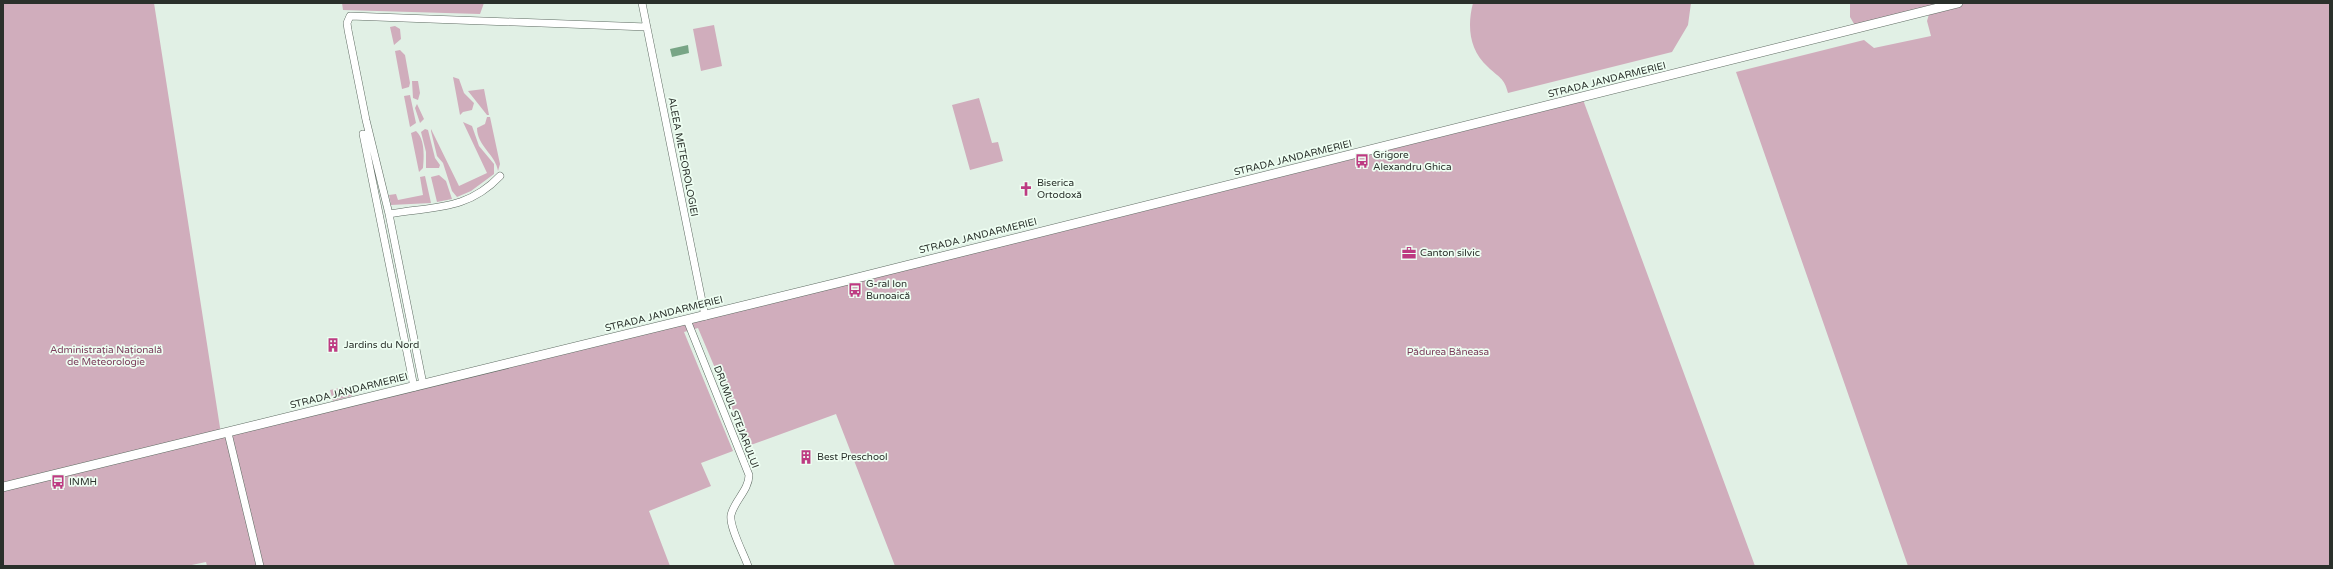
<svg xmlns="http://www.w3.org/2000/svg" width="2333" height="569" viewBox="0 0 2333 569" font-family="'Varela Round',sans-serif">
<rect width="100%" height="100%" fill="#e1f0e5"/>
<path fill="#d0adbc" d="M 3,3 L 154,3 L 221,434 L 1582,97 L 1755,566 L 895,566 L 836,414 L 748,446 L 698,328 L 684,332 L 733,451 L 701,463 L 711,486 L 649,511 L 670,566 L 207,566 L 206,562 L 187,566 L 3,566 Z
M 342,3 L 484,3 L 480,14 L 343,10 Z
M 1473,3 L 1691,3 L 1688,25 L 1672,52 L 1508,93 C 1504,77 1499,78 1488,67 C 1469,50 1467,26 1473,3 Z
M 1850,3 L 2330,3 L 2330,566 L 1908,566 L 1736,72 L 1864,40 L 1874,48 L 1931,36 L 1927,21 L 1930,11 L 1857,29 L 1850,17 Z
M 714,25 L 722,66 L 701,71 L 693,29 Z
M 395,26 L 400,29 L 401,39 L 394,45 L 390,27 Z
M 400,50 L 405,55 L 410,83 L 409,87 L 402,89 L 395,51 Z
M 453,77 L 459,79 L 464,93 L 474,103 L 472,110 L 463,112 L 460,115 Z
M 412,81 L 418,81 L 420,93 L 418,100 L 413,98 Z
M 484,89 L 489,115 L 487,115 L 468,91 Z
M 410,95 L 416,123 L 410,127 L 404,96 Z
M 979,98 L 992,143 L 998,142 L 1003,161 L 970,170 L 952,105 Z
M 417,104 L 424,119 L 420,123 L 415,108 Z
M 487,117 L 490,117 L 500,164 L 498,171 C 496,155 477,146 477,128 L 485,124 Z
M 463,122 L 472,126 L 479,146 L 494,164 L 494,174 L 471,191 L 457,197 L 452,191 L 443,163 L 437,156 L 431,131 L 431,129 L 459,186 L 487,173 Z
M 425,129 L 428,130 L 435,158 L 440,165 L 439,168 L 426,168 L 426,152 L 421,132 Z
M 416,131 C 425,139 424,156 423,168 L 419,172 L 411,133 Z
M 439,175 L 446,181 L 452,199 L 437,202 L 431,177 Z
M 425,176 L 431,203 L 391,205 L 389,195 L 396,194 L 398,200 L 423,195 L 420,177 Z
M 350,386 L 352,396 L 333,401 L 330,390 Z"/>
<path fill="#78a586" d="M 688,45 L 689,53 L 672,57 L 670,49 Z"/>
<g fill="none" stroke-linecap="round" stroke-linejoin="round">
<defs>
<path id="minor" d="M 642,3 L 705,316
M 363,134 L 414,387
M 389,214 C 433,206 467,211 500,176
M 687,320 L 749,475 C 749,490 734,501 731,515 C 729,527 744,554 748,566
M 423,384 L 389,214 L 366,120 L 348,30 L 347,23 L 350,16 L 647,27
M 228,433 L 260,566"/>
<path id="tertiary" d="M 3,487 L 837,283 L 1958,3"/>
</defs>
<use href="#minor" stroke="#5e6b62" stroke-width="8"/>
<use href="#tertiary" stroke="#5e6b62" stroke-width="10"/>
<use href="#minor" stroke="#fff" stroke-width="7"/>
<use href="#tertiary" stroke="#fff" stroke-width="9"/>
</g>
<defs>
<symbol id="bus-bare" viewBox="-9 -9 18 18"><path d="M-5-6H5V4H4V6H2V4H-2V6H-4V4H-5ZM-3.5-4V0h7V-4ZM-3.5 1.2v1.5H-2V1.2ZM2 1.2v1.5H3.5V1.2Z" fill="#bd3b82" stroke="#eefef2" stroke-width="2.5" paint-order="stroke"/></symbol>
<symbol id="church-bare" viewBox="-9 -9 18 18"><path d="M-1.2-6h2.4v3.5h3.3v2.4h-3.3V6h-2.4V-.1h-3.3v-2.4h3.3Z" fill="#bd3b82" stroke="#eefef2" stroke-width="2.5" paint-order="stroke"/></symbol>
<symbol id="office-bare" viewBox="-9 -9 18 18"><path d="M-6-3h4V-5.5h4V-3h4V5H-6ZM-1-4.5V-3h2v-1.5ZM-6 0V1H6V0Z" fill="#bd3b82" stroke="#eefef2" stroke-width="2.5" paint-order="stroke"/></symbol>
<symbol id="building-bare" viewBox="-9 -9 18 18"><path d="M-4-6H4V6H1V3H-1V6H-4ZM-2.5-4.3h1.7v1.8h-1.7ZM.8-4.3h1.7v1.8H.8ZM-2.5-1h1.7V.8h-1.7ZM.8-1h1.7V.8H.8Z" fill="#bd3b82" stroke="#eefef2" stroke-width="2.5" paint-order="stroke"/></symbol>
</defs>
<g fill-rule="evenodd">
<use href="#bus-bare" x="1352" y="151" width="20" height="20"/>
<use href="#church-bare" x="1016" y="179" width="20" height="20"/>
<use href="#office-bare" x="1399" y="243" width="20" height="20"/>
<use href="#bus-bare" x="845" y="280" width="20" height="20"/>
<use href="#building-bare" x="323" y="335" width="20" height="20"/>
<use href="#building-bare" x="796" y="447" width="20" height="20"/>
<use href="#bus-bare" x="48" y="472" width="20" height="20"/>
</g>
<g text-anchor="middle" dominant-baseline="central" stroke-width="3.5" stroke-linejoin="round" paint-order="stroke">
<g font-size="10" fill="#2a302b" stroke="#eefef2">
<text transform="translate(1607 80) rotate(-14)">STRADA JANDARMERIEI</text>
<text transform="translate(683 157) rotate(79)">ALEEA METEOROLOGIEI</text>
<text transform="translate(1293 158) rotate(-14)">STRADA JANDARMERIEI</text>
<text transform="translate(978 236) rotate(-14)">STRADA JANDARMERIEI</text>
<text transform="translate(664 314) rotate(-14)">STRADA JANDARMERIEI</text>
<text transform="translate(349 391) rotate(-14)">STRADA JANDARMERIEI</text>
<text transform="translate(736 417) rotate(69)">DRUMUL STEJARULUI</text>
</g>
<g font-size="10" fill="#2a302b" stroke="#eefef2" text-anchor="start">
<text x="1373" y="155">Grigore<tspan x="1373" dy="12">Alexandru Ghica</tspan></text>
<text x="1037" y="183">Biserica<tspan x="1037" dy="12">Ortodoxă</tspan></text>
<text x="1420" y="253">Canton silvic</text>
<text x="866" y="284">G-ral Ion<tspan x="866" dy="12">Bunoaică</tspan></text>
<text x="344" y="345">Jardins du Nord</text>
<text x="817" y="457">Best Preschool</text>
<text x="69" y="482">INMH</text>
</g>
<g font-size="10" fill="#7a3b5a" stroke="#eefef2">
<text x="106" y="350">Administrația Națională<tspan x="106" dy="12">de Meteorologie</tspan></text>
<text x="1448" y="352">Pădurea Băneasa</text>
</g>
</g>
<rect width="2333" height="569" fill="none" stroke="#2a302b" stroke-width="8"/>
</svg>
